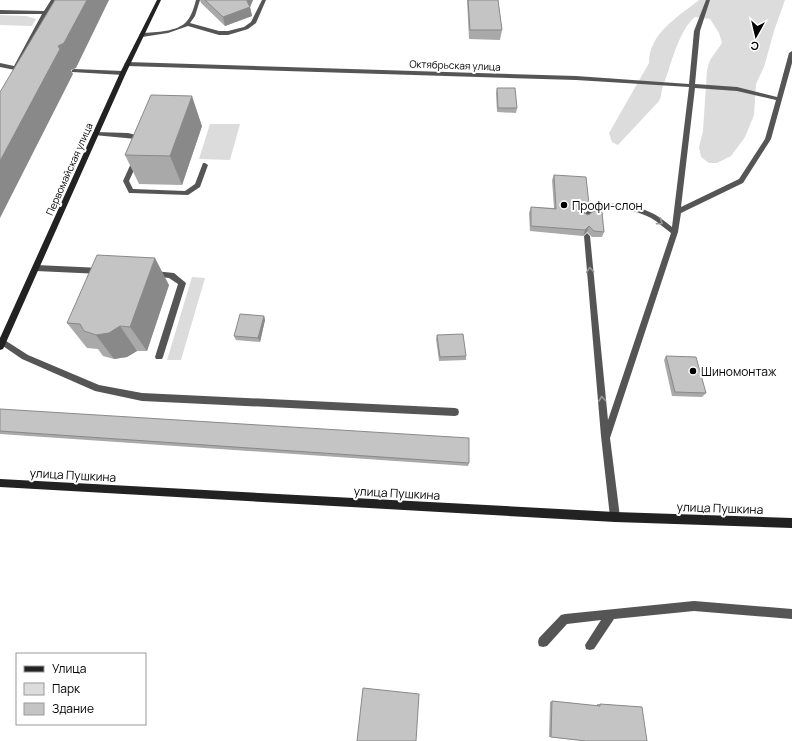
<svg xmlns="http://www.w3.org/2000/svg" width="792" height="741" viewBox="0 0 792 741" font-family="Manrope,sans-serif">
<rect width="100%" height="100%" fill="#fff"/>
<path fill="#dcdcdc" d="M 699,0 L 785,0 L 774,31 L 764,67 L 756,84 L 754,115 L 745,137 L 731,156 L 717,163 L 709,163 L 701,157 L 699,147 L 703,131 L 707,70 L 710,60 L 722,43 L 719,33 L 710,19 L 695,17 C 678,31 671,66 663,86 C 661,91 662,96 659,101 L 618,145 L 612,142 L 609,133 L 649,63 C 649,33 678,17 699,0 Z
M 0,15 L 26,16 L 36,19 L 32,26 L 0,25 Z
M 210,124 L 240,124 L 230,160 L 199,159 Z
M 192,277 L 205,278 L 181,360 L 167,360 Z"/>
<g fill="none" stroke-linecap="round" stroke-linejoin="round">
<path fill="#555" fill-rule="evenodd" d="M 51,0 L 55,0 L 19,66 L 27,68 L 27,70 L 15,70 L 0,67 L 0,63 L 14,66 L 42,14 L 0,14 L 0,10 L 44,11 Z
M 196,0 L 200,0 L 195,16 L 190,23 L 219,31 L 228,31 L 244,27 L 251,22 L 262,0 L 266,0 L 256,23 L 248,29 L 228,35 L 219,35 L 188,26 L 168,33 L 142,37 L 139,35 L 142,33 C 156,32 178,32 187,21 C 192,15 194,7 196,0 Z
M 706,0 L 710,0 L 700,31 L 695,84 L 737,87 L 777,97 L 789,53 L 792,51 L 792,63 L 771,139 L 743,183 L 681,213 L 678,232 L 610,438 L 620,517 L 618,520 L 615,522 L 612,520 L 610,517 L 601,436 L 584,236 L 587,233 L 590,236 L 608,420 L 671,233 C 664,228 658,222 651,218 C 637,211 617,206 601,210 C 595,212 591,217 585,219 L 582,217 C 597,196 634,204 654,214 C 661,218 666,222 672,227 L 689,87 L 576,80 L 127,66 L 124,64 L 127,62 L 576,76 L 689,84 L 694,31 ZM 695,88 L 737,91 L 776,100 L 765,139 L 739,179 L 681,207 Z
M 74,69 L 123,71 L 126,73 L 123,75 L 72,72 L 72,70 Z
M 96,132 L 128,133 L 140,136 L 143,141 L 140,143 L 138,142 L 136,139 L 94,135 L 93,134 Z
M 136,157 L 139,159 L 129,181 L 133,189 L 185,191 L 195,184 L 203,163 L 205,163 L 208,165 L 200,187 L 188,195 L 131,193 L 129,193 L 123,181 L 133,159 Z
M 36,265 L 101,268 L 105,271 L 101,274 L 36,271 L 32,268 Z
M 154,271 L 174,273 L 186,283 L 163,357 L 162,359 L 156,359 L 155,357 L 178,284 L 169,278 L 151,276 L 150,274 L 151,272 Z
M 3,339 L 28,355 L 99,385 L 142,393 L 455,408 L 458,409 L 459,412 L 458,415 L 455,416 L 142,401 L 95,391 L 22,359 L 0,344 L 0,340 Z
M 694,601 L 792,609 L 792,619 L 694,611 L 614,619 L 594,649 L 590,650 L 586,649 L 585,645 L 601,620 L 567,624 L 547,646 L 543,647 L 539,646 L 538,642 L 539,638 L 561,615 L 565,614 Z"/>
<path fill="#222" fill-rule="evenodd" d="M 157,0 L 161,0 L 126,73 L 4,347 L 3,349 L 0,350 L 0,338 L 120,73 Z
M 0,479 L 615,512 L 792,518 L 792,528 L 615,522 L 0,487 Z"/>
</g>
<path fill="#a9a9a9" d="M 200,0 L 253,0 L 250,7 L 252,16 L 225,26 L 201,3 Z
M 467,0 L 498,0 L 502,30 L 500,40 L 469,39 Z
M 497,88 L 517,108 L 516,113 L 497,112 L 496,93 Z
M 202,126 L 182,185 L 139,184 L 125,155 Z
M 554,175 L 587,210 L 584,213 L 604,232 L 602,237 L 592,237 L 587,232 L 583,236 L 530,231 L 529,213 L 531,207 L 554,208 L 552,180 Z
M 169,285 L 147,351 L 137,351 L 127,357 L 114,359 L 103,356 L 98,349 L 87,348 L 67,323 Z
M 264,316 L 265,320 L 260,342 L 236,340 L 234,336 Z
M 437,335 L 466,356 L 466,360 L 439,361 L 436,339 Z
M 666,356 L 706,393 L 702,397 L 672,396 L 664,360 Z
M 0,409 L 469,463 L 468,466 L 0,434 Z
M 552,701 L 597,706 L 597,704 L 600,704 L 642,707 L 585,741 L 549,737 L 550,702 Z"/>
<path fill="#898989" d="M 87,0 L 109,0 L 76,68 L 71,70 L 73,74 L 0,218 L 0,161 L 58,46 Z
M 247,0 L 253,0 L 250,7 L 252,16 L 225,26 L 223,17 Z
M 192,96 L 202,126 L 182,185 L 170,156 Z
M 589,204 L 587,210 L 581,217 L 583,212 Z
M 589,226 L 587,232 L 583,236 L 585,230 Z
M 155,258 L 169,285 L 147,351 L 130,327 Z
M 264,316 L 265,320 L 260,342 L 258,338 Z
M 120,326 L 137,351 L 127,357 L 114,359 L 96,335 Z"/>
<path fill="#c4c4c4" stroke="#898989" d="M 55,0 L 87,0 L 64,43 L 58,46 L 60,49 L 0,161 L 0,92 Z
M 205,0 L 247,0 L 247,1 L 250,7 L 223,17 Z
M 468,0 L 498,0 L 502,30 L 470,30 Z
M 497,88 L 515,88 L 517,108 L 498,108 Z
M 151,95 L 192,96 L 170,156 L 125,155 Z
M 554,175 L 586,177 L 589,204 L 583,212 L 588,215 L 594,211 L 602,212 L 604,232 L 594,231 L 589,226 L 585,230 L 531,226 L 531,207 L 556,209 Z
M 97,255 L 155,258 L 130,327 L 120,326 L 109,333 L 96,335 L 84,331 L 80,324 L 67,323 Z
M 240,314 L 264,316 L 258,338 L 234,336 Z
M 463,334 L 466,356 L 440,357 L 437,335 Z
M 666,356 L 696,357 L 706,393 L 675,392 Z
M 0,409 L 469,438 L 469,463 L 0,431 Z
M 363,688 L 419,694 L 416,741 L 357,741 Z
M 552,701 L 600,706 L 600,704 L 642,707 L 647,741 L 586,741 L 551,737 Z"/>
<defs><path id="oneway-chevron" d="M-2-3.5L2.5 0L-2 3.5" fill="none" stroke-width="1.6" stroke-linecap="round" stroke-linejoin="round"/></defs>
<g stroke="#999">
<use href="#oneway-chevron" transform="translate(660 222) rotate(35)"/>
<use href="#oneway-chevron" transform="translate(590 270) rotate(-95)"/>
<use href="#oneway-chevron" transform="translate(602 399) rotate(-95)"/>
</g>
<g fill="#000" stroke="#fff" stroke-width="1.5">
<circle cx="564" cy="205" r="4"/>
<circle cx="693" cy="371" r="4"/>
</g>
<g text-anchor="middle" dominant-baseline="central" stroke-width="4" stroke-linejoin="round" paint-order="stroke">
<g font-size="10" fill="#000" stroke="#fff">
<text transform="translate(455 65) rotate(2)">Октябрьская улица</text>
<text transform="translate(69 169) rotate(-66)">Первомайская улица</text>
</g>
<g font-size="12" fill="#000" stroke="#fff" text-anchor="start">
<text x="572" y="205">Профи-слон</text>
<text x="701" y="371">Шиномонтаж</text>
</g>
<g font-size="12" fill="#000" stroke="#fff">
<text transform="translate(73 475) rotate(3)">улица Пушкина</text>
<text transform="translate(397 493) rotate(3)">улица Пушкина</text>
<text transform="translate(720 508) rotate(2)">улица Пушкина</text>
</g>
</g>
<rect x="16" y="653" width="130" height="72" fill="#ffffff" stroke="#999999"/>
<rect x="24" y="666" width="20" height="6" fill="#222222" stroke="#999999"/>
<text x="52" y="673" font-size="12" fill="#000000">Улица</text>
<rect x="24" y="683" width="20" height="12" fill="#dcdcdc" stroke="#999999"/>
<text x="52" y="693" font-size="12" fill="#000000">Парк</text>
<rect x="24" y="703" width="20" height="12" fill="#c4c4c4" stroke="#999999"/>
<text x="52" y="713" font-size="12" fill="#000000">Здание</text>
<g transform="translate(756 36) rotate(188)" stroke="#ffffff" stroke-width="3" paint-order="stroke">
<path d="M0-3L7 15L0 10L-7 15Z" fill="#000000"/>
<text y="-6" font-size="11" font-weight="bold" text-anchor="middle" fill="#000000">С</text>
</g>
</svg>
